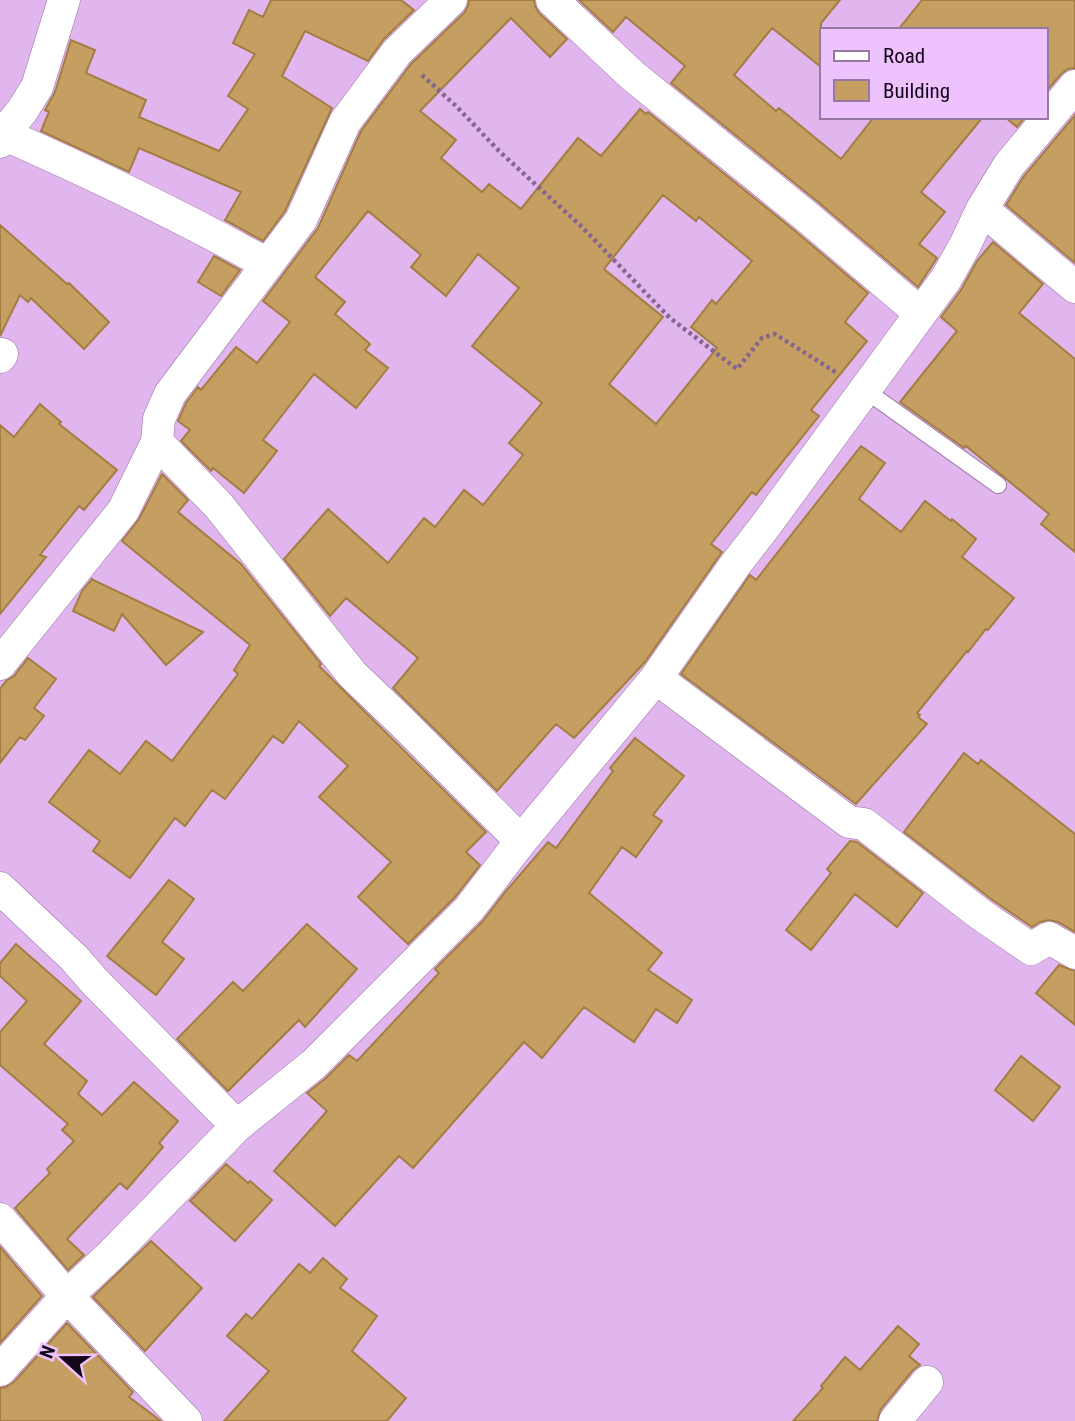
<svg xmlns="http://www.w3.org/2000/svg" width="1075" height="1421" viewBox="0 0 1075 1421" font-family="'Roboto Condensed',sans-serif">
<rect width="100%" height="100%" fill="#e1b6ef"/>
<path fill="#c59e62" stroke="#a37d41" stroke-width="2" fill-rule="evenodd" d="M 271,0 L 401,0 L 414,10 L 384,39 L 368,61 L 305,31 L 282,76 L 332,108 L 285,211 L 263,241 L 225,220 L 241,192 L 139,148 L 129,172 L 41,131 L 49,112 L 45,110 L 55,92 L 71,40 L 95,50 L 86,73 L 146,100 L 139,117 L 219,151 L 248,109 L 228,96 L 255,54 L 233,43 L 249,10 L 263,17 Z
M 469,0 L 534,0 L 535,6 L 539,13 L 567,39 L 550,57 L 511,18 L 420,111 L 456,140 L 441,158 L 482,192 L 489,184 L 521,209 L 578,138 L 601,156 L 640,109 L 646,114 L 648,112 L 794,230 L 868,293 L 845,322 L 867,341 L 811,410 L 819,416 L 756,495 L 752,492 L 711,544 L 722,552 L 645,662 L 574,738 L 556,724 L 497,791 L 393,688 L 418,658 L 346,598 L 330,616 L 284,559 L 328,509 L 388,563 L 424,518 L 435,527 L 464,490 L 483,505 L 523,455 L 509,443 L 542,403 L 472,346 L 519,288 L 478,254 L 446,296 L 411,267 L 421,255 L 368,211 L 315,277 L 345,302 L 335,314 L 370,344 L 365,350 L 388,368 L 356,408 L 314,374 L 263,440 L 277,451 L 244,493 L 213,468 L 211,471 L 181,441 L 190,430 L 178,421 L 186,403 L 198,387 L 201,390 L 236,347 L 257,363 L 290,322 L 263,301 L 318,228 L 361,131 L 411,64 L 464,13 L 468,6 ZM 663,195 L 696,221 L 699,217 L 752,261 L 716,304 L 712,300 L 691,327 L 717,348 L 656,424 L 609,384 L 663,317 L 604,269 Z
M 579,0 L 840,0 L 821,23 L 821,67 L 772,28 L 734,75 L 776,111 L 779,108 L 841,159 L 874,117 L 983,117 L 921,192 L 945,212 L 919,244 L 937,258 L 918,287 L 818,202 L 671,83 L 685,66 L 626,17 L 613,32 Z
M 922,0 L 1075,0 L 1075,68 L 1068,69 L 1061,74 L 1045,93 L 1045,30 L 898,30 Z
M 1075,115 L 1075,263 L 1006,205 L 1024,176 Z
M 1005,117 L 1025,117 L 1017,127 Z
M 0,225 L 67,284 L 69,283 L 109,322 L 84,349 L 31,298 L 28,302 L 20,295 L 0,336 Z
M 993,242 L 1043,284 L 1019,313 L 1075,359 L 1075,552 L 1041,524 L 1049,514 L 966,446 L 964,448 L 900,402 L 957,331 L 941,317 L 961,290 L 977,261 Z
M 214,256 L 240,270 L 221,296 L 198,282 Z
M 40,404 L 61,422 L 59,424 L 117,470 L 84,510 L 79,506 L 40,555 L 46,557 L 0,614 L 0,425 L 14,437 Z
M 861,446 L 885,463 L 859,499 L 901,532 L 925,501 L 951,521 L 952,519 L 976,539 L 962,557 L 1014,598 L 988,630 L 986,629 L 968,652 L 967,651 L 917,713 L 920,715 L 918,717 L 927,724 L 856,804 L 681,674 L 750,575 L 756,580 Z
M 162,474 L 188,500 L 178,512 L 241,564 L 321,664 L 319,666 L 486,832 L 466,852 L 480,865 L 455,897 L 408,944 L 358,897 L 391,862 L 319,797 L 348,766 L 299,721 L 283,743 L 273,736 L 225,799 L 212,790 L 185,826 L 175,818 L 130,878 L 93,851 L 100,841 L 49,802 L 89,750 L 120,774 L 146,741 L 172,761 L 238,674 L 234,670 L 250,645 L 122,541 L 139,519 Z
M 92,579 L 93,580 L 203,632 L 166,665 L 122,614 L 114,631 L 73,611 L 82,591 Z
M 28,658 L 56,679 L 34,708 L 44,716 L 25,740 L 20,737 L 0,763 L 0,689 L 6,681 L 14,676 Z
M 635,738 L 684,776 L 653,815 L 662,821 L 636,857 L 622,847 L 589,893 L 662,953 L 648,970 L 692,1000 L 677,1023 L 656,1009 L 634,1042 L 584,1007 L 542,1058 L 524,1042 L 413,1168 L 399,1156 L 335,1226 L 274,1171 L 327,1111 L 307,1093 L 326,1078 L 349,1055 L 357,1061 L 439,973 L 435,969 L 482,922 L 506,891 L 548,842 L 556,848 L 613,771 L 610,768 Z
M 964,753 L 978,764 L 981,760 L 1075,834 L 1075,932 L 1058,922 L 1049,920 L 1040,922 L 1032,927 L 991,899 L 904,832 Z
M 850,841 L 857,842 L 923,893 L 897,927 L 855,894 L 811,950 L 786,930 L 831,873 L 827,869 Z
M 169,880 L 194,899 L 162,942 L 184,959 L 156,995 L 107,956 Z
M 307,924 L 357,969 L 305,1027 L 299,1020 L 228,1091 L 177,1039 L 233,982 L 243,991 Z
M 16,944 L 81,1001 L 44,1044 L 87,1081 L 78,1094 L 102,1115 L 134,1082 L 178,1121 L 159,1143 L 163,1147 L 127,1189 L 120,1183 L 67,1239 L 84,1255 L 68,1270 L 15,1208 L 50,1173 L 47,1169 L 74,1141 L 62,1130 L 68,1124 L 0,1065 L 0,1032 L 27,1001 L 0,976 L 0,963 Z
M 1059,965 L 1075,971 L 1075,1025 L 1036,993 Z
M 1021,1056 L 1060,1087 L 1033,1121 L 995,1090 Z
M 226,1164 L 248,1183 L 250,1181 L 272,1200 L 235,1241 L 190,1201 Z
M 151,1241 L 202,1288 L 145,1351 L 93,1297 Z
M 0,1247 L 42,1296 L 0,1343 Z
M 323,1258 L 347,1279 L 340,1288 L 377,1316 L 352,1351 L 406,1398 L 387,1421 L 224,1421 L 269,1371 L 227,1336 L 246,1314 L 252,1319 L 299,1264 L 310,1273 Z
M 67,1323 L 133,1392 L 129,1397 L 161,1421 L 0,1421 L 0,1388 L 6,1387 L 14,1382 Z
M 898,1326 L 919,1344 L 909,1356 L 920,1365 L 913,1370 L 881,1409 L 877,1421 L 793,1421 L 823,1388 L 821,1386 L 845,1357 L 860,1370 Z"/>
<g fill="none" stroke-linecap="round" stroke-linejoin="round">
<defs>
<path id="service" d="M 865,390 L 998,485"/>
<path id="minor" d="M 552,0 L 633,76 L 806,216 L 920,313
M 3,134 C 94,174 181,216 267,264
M 0,142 L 3,134 L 22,111 L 37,87 L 64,0
M 982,209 L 1075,287
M 0,357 L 2,354
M 157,442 L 219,506 L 352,674 L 403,723 L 521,841
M 0,664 L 123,511 L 157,442 L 159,419 L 170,394 L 301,220 L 345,122 L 397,52 L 451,0
M 656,678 L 849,822 L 864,824 L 980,914 L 1031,949 L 1049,938 L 1075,953
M 0,888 L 74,958 L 95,982 L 237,1126
M 0,1219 L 67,1296 L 186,1421
M 0,1370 L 67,1296 L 111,1255 L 237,1126 L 314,1064 L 469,909 L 521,841 L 656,678 L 735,565 L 766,525 L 946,279 L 965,245 L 982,209 L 1009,165 L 1075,86
M 895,1421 L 927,1382"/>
</defs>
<use href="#service" stroke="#9972a7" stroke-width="18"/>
<use href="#minor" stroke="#9972a7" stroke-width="33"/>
<path stroke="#84668e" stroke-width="4.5" stroke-dasharray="3.5 3.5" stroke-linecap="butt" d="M 422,75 L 456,106 L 500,152 L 581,226 L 670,318 L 737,369 L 762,338 L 775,334 L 837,373"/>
<use href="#service" stroke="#fff" stroke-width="16"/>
<use href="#minor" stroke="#fff" stroke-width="32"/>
</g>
<rect x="820" y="28" width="228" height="91" fill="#eec3fd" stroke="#9778a2" stroke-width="2"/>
<rect x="834" y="51" width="35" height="10" fill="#ffffff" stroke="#9778a2" stroke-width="2"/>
<text x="883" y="63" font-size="21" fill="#15071a">Road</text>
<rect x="834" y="80" width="35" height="21" fill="#c59e62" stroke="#9778a2" stroke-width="2"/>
<text x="883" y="98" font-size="21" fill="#15071a">Building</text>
<g transform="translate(63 1358) rotate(291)" stroke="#eec3fd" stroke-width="5" paint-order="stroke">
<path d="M0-5L12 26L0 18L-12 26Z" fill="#15071a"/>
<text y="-10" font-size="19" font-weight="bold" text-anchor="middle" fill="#15071a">N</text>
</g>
</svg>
